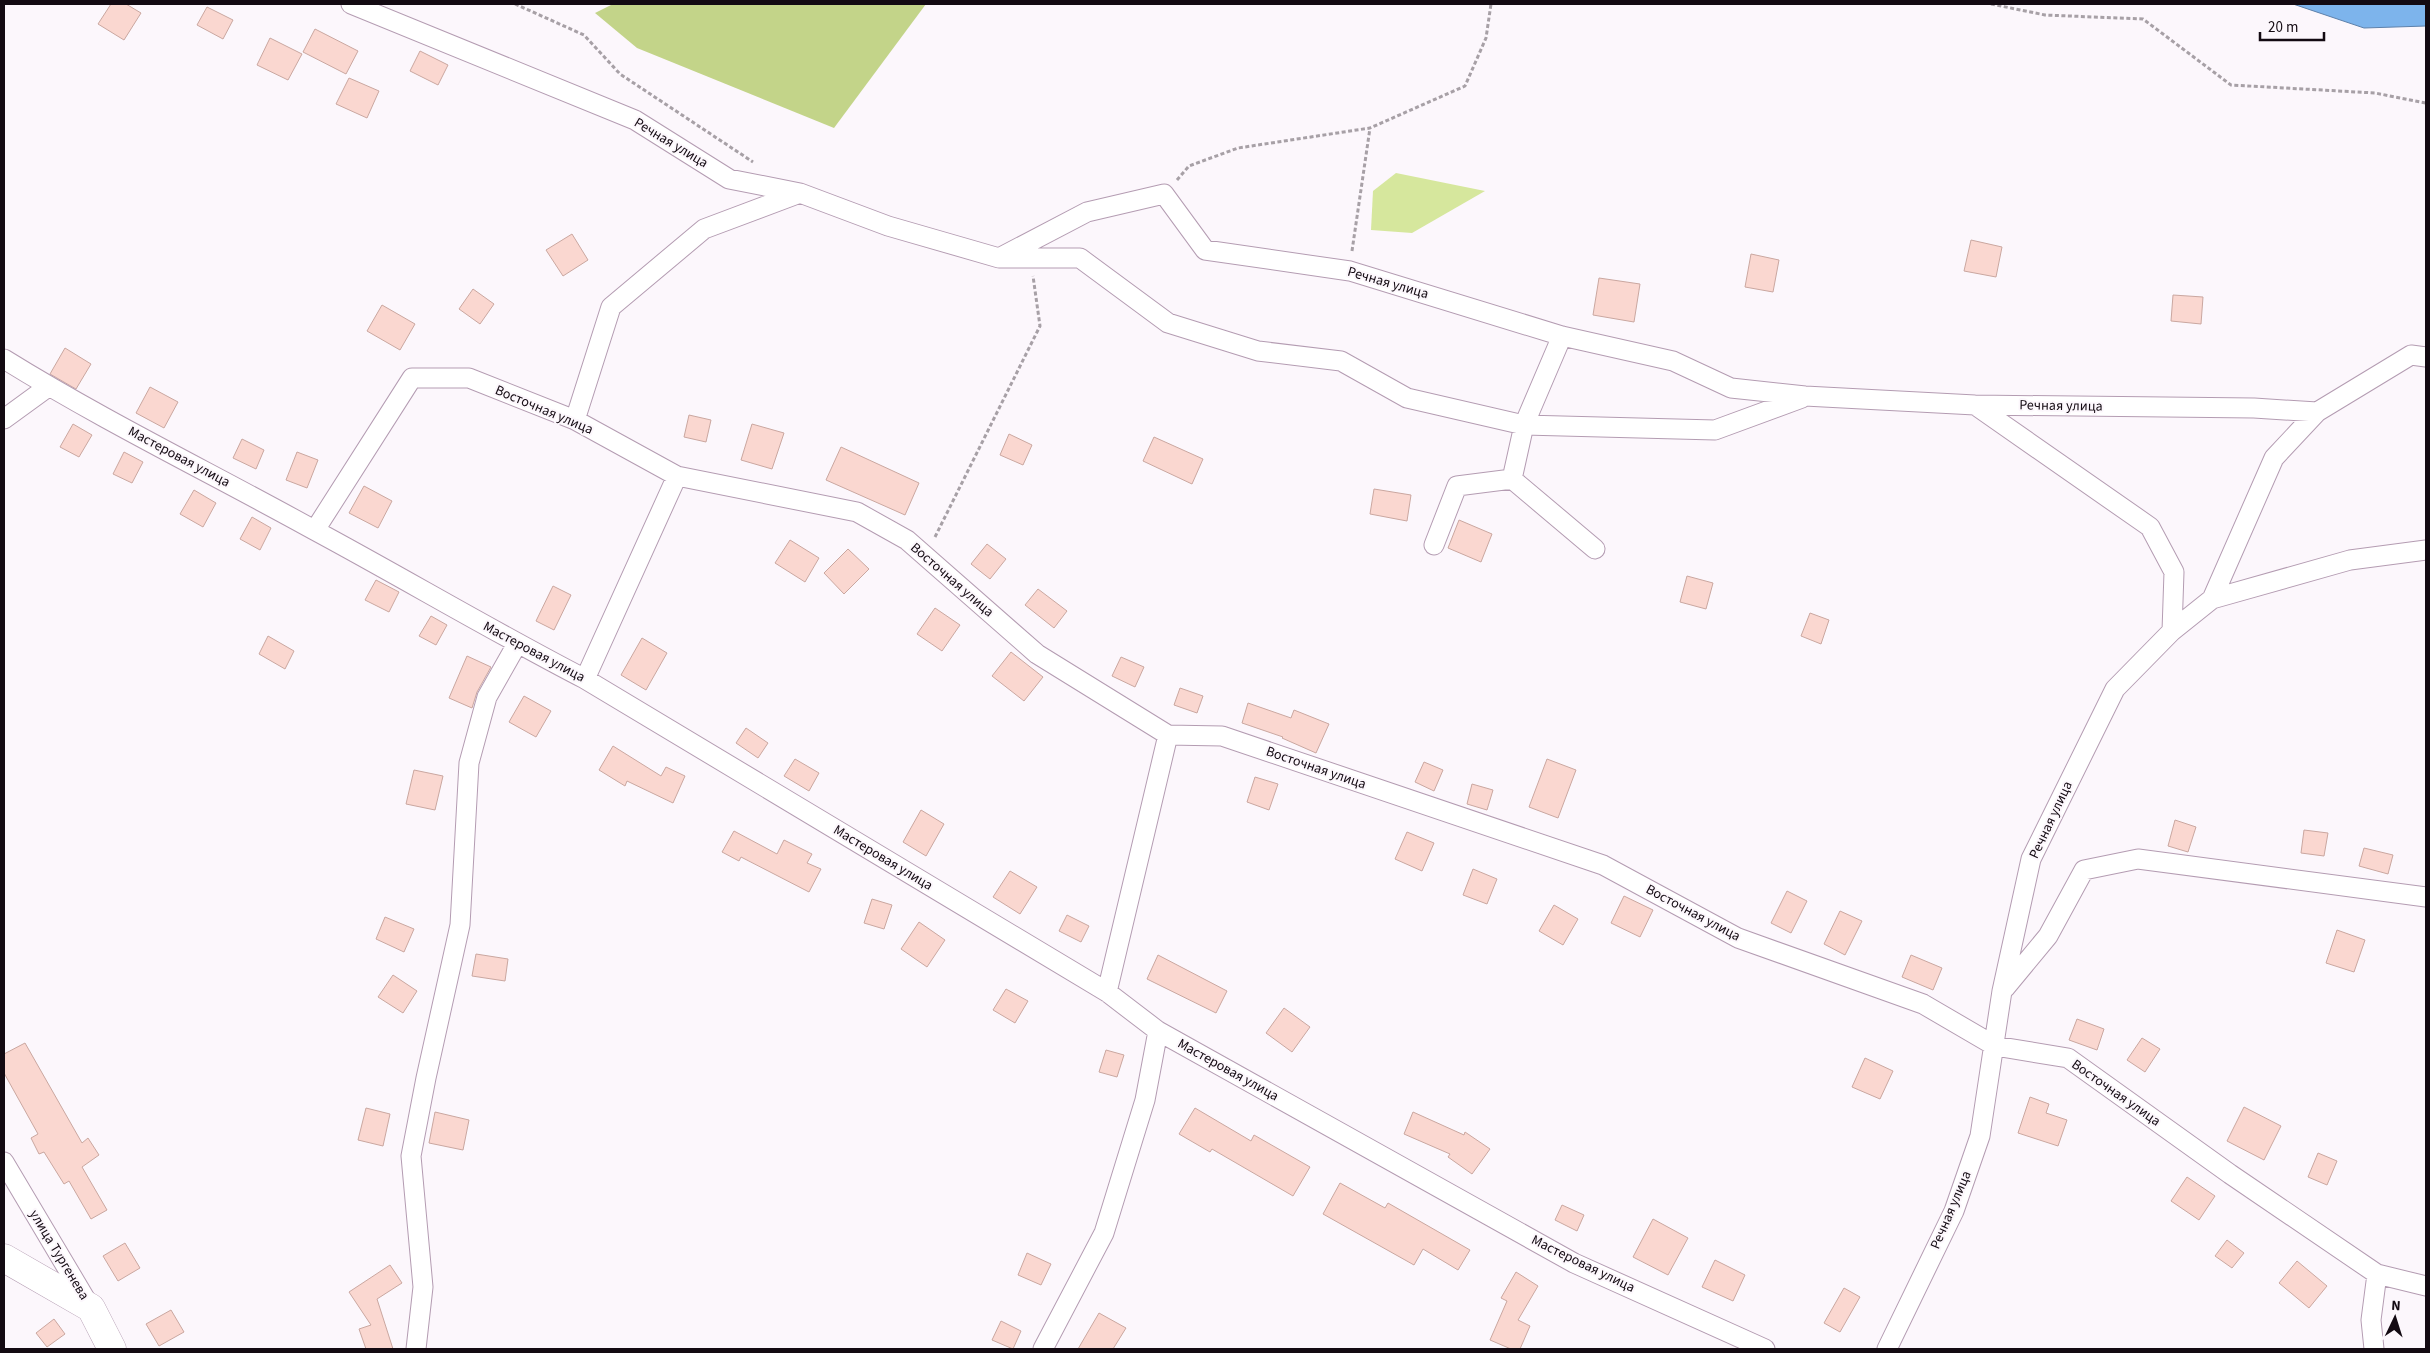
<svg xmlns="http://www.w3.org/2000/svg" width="2430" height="1353" viewBox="0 0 2430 1353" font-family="'Source Sans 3',sans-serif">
<rect width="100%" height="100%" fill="#fcf7fc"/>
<path fill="#d6e79d" d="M 1396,173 L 1485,191 L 1412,233 L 1371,230 L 1373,191 Z"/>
<path fill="#c3d489" d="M 613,4 L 926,4 L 834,128 L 637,48 L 595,13 Z"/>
<path fill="#7db4ec" stroke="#5d81ab" d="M 2293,4 L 2426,4 L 2426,26 L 2364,28 Z"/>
<path fill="#fad7d0" stroke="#caa7a0" d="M 111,4 L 126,4 L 141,13 L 124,40 L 98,24 Z
M 207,7 L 233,20 L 223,39 L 197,25 Z
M 315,29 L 358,51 L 346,74 L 303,52 Z
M 270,38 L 302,54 L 288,80 L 257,65 Z
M 420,51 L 448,65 L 438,85 L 410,71 Z
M 349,78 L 379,91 L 367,118 L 336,104 Z
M 572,234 L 588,260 L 563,276 L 546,250 Z
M 1971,240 L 2002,247 L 1996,277 L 1964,271 Z
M 1751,254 L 1779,260 L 1773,292 L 1745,287 Z
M 1599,278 L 1640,284 L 1634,322 L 1593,315 Z
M 473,289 L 494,304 L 480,324 L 459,309 Z
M 2173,295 L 2203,297 L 2201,324 L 2171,321 Z
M 382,305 L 415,324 L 400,350 L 367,331 Z
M 65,348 L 91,364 L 76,389 L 50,374 Z
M 150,387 L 178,402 L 164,428 L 136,413 Z
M 689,415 L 711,420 L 706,442 L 684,437 Z
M 73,424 L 92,435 L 79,457 L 60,447 Z
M 752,424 L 784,433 L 772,469 L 741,460 Z
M 1009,434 L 1032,445 L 1023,465 L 1000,455 Z
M 1154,437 L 1203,459 L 1192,484 L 1143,461 Z
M 242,439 L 264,450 L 256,469 L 233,458 Z
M 841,447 L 919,483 L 905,515 L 826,480 Z
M 124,452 L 143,462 L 132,483 L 113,474 Z
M 297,452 L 318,460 L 307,488 L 286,480 Z
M 364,486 L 392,501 L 378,528 L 349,513 Z
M 1374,489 L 1411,495 L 1407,521 L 1370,514 Z
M 194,490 L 216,503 L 203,527 L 180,514 Z
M 252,517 L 271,528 L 260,550 L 240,539 Z
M 1459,520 L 1492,534 L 1481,562 L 1448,548 Z
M 790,540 L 819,558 L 805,582 L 775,563 Z
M 987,544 L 1006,559 L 990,579 L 971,564 Z
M 848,549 L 869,569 L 844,594 L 824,573 Z
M 1687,576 L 1713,583 L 1706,609 L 1680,602 Z
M 376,580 L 399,592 L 389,612 L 365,600 Z
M 553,586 L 571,595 L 554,630 L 536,621 Z
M 1038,589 L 1067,611 L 1054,628 L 1025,605 Z
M 935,608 L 960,625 L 942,651 L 917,634 Z
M 1810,613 L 1829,620 L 1821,644 L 1801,636 Z
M 431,616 L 447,625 L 436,645 L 419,636 Z
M 268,636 L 294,651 L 285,669 L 259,654 Z
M 642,638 L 667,653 L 646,690 L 621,675 Z
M 1011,652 L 1043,677 L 1024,701 L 992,676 Z
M 467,656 L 491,667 L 477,692 L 472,708 L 449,698 Z
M 1121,657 L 1144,667 L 1135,687 L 1112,676 Z
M 1180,688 L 1203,696 L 1197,713 L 1174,705 Z
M 524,696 L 551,711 L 536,737 L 509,722 Z
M 1248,703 L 1291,718 L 1294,710 L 1329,724 L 1316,753 L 1282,738 L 1283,737 L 1242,723 Z
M 746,728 L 768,743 L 758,758 L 736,743 Z
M 613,746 L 661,776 L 666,767 L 685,776 L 673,803 L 627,781 L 625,786 L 599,770 Z
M 795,759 L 819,773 L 809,791 L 784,776 Z
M 1547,759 L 1576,770 L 1558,818 L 1529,807 Z
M 1424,762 L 1443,770 L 1434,791 L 1415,782 Z
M 414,770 L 443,776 L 435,810 L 406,804 Z
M 1255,777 L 1278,784 L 1269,810 L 1247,802 Z
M 1472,784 L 1493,790 L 1487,810 L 1467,804 Z
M 921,810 L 944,824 L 926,856 L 903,842 Z
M 2175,820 L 2196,827 L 2188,852 L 2168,846 Z
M 2304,830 L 2328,833 L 2324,856 L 2301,853 Z
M 734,831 L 777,854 L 784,840 L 812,854 L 807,863 L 821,869 L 809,892 L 741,857 L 739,861 L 722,852 Z
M 1407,832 L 1434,843 L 1422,871 L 1395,859 Z
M 2364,848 L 2393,855 L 2388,874 L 2359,866 Z
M 1473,869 L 1497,879 L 1487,904 L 1463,895 Z
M 1010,871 L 1037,887 L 1020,914 L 993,897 Z
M 1787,891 L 1807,901 L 1791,933 L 1771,923 Z
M 1624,896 L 1653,910 L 1640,937 L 1611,923 Z
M 872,899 L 892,905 L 884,929 L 864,923 Z
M 1554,905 L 1578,919 L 1563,945 L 1539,931 Z
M 1840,911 L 1862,921 L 1845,955 L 1824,944 Z
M 1067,915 L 1089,926 L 1081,942 L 1059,931 Z
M 385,917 L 414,929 L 404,952 L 376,939 Z
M 919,922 L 945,940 L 927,967 L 901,949 Z
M 2337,930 L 2365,940 L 2354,972 L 2326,963 Z
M 476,954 L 508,959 L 505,981 L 472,976 Z
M 1158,955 L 1227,991 L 1216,1013 L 1147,979 Z
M 1911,955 L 1942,968 L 1933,990 L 1902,977 Z
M 393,975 L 417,991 L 403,1013 L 378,997 Z
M 1006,989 L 1028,1001 L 1015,1023 L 993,1010 Z
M 1284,1008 L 1310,1027 L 1292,1052 L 1266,1033 Z
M 2077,1019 L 2104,1029 L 2097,1050 L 2069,1040 Z
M 2142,1038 L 2160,1049 L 2145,1072 L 2127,1060 Z
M 25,1043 L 82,1143 L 88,1138 L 99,1155 L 82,1167 L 107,1210 L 91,1219 L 69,1181 L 64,1184 L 44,1152 L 39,1154 L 31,1138 L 38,1134 L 4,1073 L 4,1054 Z
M 1106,1050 L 1124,1055 L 1117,1077 L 1099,1072 Z
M 1865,1058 L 1893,1071 L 1880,1099 L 1852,1087 Z
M 2030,1097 L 2049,1104 L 2046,1113 L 2067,1120 L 2058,1146 L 2018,1133 Z
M 2244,1107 L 2281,1126 L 2264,1160 L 2227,1141 Z
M 366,1108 L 390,1114 L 383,1146 L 358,1140 Z
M 1195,1108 L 1251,1141 L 1254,1135 L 1310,1167 L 1293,1196 L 1212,1149 L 1210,1152 L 1179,1134 Z
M 435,1112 L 469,1120 L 463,1150 L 429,1143 Z
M 1413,1112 L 1464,1135 L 1465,1132 L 1490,1149 L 1472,1174 L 1448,1157 L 1450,1154 L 1404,1134 Z
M 2318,1153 L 2337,1161 L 2327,1185 L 2308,1177 Z
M 2187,1177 L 2215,1196 L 2199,1220 L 2171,1201 Z
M 1340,1183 L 1385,1208 L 1388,1203 L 1470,1250 L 1458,1270 L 1423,1249 L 1414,1265 L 1323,1214 Z
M 1562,1205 L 1584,1215 L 1577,1231 L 1555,1220 Z
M 1653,1219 L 1688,1238 L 1668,1275 L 1633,1257 Z
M 2227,1240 L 2244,1253 L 2232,1268 L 2215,1256 Z
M 125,1243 L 140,1268 L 118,1281 L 103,1256 Z
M 1027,1253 L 1051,1264 L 1041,1285 L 1018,1275 Z
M 1715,1260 L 1745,1275 L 1733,1301 L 1702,1287 Z
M 2297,1261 L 2327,1286 L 2309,1308 L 2279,1283 Z
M 390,1265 L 402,1283 L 377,1299 L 393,1349 L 366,1349 L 359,1329 L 371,1325 L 349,1292 Z
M 1516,1272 L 1538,1286 L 1518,1320 L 1530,1326 L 1520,1349 L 1511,1349 L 1490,1340 L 1507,1301 L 1501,1298 Z
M 1844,1288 L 1860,1297 L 1840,1332 L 1824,1323 Z
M 171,1310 L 184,1332 L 159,1346 L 146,1324 Z
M 1099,1313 L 1126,1328 L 1113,1349 L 1078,1349 Z
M 54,1319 L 65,1334 L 47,1347 L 36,1333 Z
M 1001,1321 L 1021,1331 L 1013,1349 L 992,1340 Z"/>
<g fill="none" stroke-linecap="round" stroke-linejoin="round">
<defs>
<path id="minor" d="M 351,4 L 635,120 L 729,179 L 800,193 L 888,226 L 999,258 L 1087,212 L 1164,194 L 1205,250 L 1350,271 L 1562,336 L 1673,361 L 1731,388 L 1805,396 L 1975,405 L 2254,408 L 2317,412
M 1001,258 L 1080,258 L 1168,323 L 1258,351 L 1341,361 L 1407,398 L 1524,425 L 1715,430 L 1802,398
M 4,359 C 104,421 211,473 314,530 C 405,579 494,632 585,679 L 1107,992 L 1158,1031 L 1574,1263 L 1765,1349
M 1975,405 L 2150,527 L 2174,572 L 2172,631
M 4,419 L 48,387
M 575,420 L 611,307 L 704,229 L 800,193
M 1512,479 L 1595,549
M 315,530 L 412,378 L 469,378 L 575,420 L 677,476 L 857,512 L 907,540 L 1037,654 L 1168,735 L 1222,736 L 1603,865 L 1738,938 L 1923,1004 L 1995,1046 L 2068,1058 L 2230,1174 L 2377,1274 L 2426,1286
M 1434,545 L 1457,486 L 1512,479 L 1524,425 L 1562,336
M 2212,599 L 2274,458 L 2317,412 L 2411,355 L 2426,357
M 585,679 L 677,476
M 2005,988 L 2048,936 L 2084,870 L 2138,859 L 2426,897
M 1107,992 L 1168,735
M 4,1162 L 89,1305
M 416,1349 L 423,1287 L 411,1156 L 426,1078 L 460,925 L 469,763 L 487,697 L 517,644
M 1043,1349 L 1104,1233 L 1145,1100 L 1158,1031
M 1887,1349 L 1954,1211 L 1980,1136 L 2002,991 L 2031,859 L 2115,689 L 2172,631 L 2212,599 L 2350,560 L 2426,550
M 2374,1349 L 2371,1320 L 2377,1274"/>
<path id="secondary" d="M 4,1258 L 91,1308 L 112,1349"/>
</defs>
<use href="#minor" stroke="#b49cb2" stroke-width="21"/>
<use href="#secondary" stroke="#b49cb2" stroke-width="29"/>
<path stroke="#a7a0a6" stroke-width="3" stroke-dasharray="4 2.5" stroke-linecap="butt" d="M 515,4 L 584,35 L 620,74 L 753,162
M 1991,4 L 2045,15 L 2143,19 L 2231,85 L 2375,93 L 2426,103
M 1177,180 L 1189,166 L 1238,148 L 1370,128 L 1465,86 L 1486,38 L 1491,4
M 1352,251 L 1370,128
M 935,537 L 1040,326 L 1033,276"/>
<use href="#minor" stroke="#fff" stroke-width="19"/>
<use href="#secondary" stroke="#fff" stroke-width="28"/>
</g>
<g text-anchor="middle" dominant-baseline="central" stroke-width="4" stroke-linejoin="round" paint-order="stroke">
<g font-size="14" fill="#130a12" stroke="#fcf7fc">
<text transform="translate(671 143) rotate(31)">Речная улица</text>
<text transform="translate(1388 283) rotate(16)">Речная улица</text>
<text transform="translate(2061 406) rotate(1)">Речная улица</text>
<text transform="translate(544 410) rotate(23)">Восточная улица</text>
<text transform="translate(179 457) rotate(28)">Мастеровая улица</text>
<text transform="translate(952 580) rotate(41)">Восточная улица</text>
<text transform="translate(534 652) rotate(28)">Мастеровая улица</text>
<text transform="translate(1316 768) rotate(19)">Восточная улица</text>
<text transform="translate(2051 820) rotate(-65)">Речная улица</text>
<text transform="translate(883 858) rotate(31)">Мастеровая улица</text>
<text transform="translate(1693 913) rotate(28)">Восточная улица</text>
<text transform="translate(1228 1070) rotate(29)">Мастеровая улица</text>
<text transform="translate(2116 1093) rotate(35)">Восточная улица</text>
<text transform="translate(1951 1210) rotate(-67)">Речная улица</text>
<text transform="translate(59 1255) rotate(59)">улица Тургенева</text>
<text transform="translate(1583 1264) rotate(26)">Мастеровая улица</text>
</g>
</g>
<rect width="2430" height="1353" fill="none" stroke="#130a12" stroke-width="10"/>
<g transform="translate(2395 1318) rotate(4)" stroke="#fcf7fc" stroke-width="4" paint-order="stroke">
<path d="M0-4L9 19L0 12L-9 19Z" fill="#130a12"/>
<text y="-8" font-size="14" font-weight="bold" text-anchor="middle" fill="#130a12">N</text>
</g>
<path d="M2260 32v8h64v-8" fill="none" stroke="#130a12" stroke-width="2.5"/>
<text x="2268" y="32" font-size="15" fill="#130a12" stroke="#fcf7fc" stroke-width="4" paint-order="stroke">20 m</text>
</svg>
